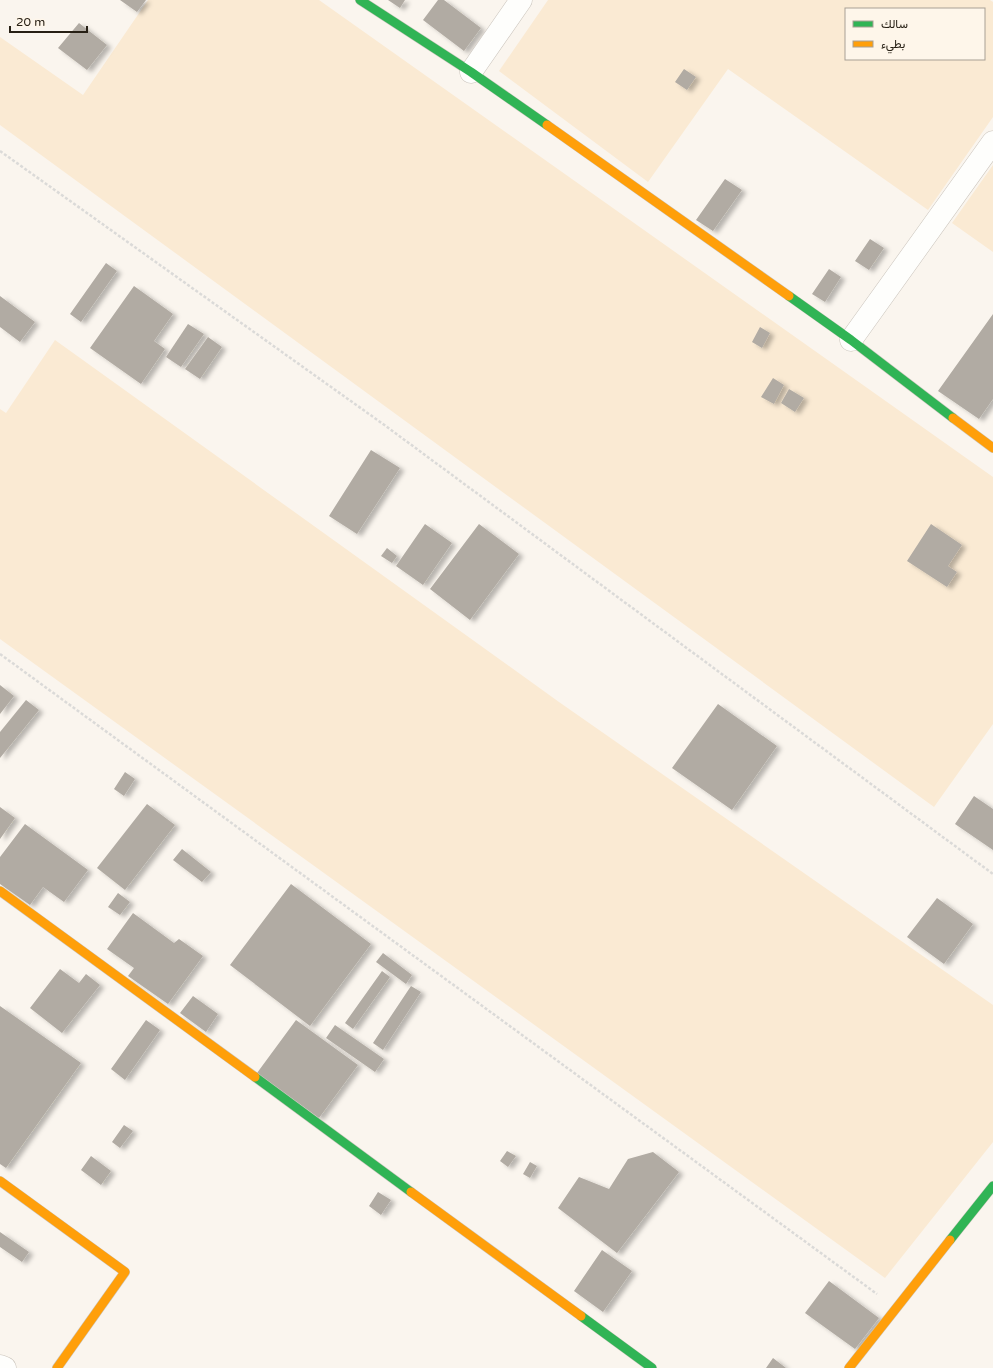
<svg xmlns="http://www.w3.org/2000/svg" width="993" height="1368" viewBox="0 0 993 1368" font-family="'Varela Round',Vazirmatn,sans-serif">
<defs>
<filter id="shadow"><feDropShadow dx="4.5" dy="2.5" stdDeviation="2" flood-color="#0004"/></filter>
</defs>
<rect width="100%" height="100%" fill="#faf5ee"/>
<path fill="#faead3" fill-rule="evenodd" d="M 148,0 L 319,0 L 993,477 L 993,724 L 934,807 L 0,125 L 0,37 L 83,95 Z
M 548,0 L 990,0 L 993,2 L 993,117 L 928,210 L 728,69 L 648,182 L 499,71 ZM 846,9 L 984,9 L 984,59 L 846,59 Z
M 993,165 L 993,252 L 952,223 Z
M 55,340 L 559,702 L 993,1005 L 993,1142 L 885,1278 L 0,639 L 0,409 L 6,413 Z"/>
<path fill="#b1aba3" filter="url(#shadow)" d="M 120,0 L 146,0 L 137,12 Z
M 388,0 L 405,0 L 400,8 Z
M 438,0 L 444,0 L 481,28 L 464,51 L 423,20 Z
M 79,23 L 107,45 L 87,70 L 58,48 Z
M 684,69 L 696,77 L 687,90 L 675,82 Z
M 725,179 L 742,190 L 713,231 L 696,220 Z
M 870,239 L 884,248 L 869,270 L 855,261 Z
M 106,263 L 117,271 L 81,322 L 70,314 Z
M 829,269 L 841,277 L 825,302 L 812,294 Z
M 134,286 L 173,314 L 154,341 L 165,349 L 141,384 L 90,348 Z
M 0,296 L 35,322 L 20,342 L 0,327 Z
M 993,314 L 993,399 L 979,419 L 938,391 Z
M 188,324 L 204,334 L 181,367 L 166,357 Z
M 760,327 L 770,333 L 762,348 L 752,342 Z
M 208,337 L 222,347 L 200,379 L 185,369 Z
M 773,378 L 784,385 L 774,404 L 761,397 Z
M 789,389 L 804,398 L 795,412 L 781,403 Z
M 371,450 L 400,468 L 357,534 L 329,516 Z
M 425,524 L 452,543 L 423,585 L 396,566 Z
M 479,524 L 519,554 L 470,620 L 430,589 Z
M 931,524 L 962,545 L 948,566 L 957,572 L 947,587 L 907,561 Z
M 387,548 L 397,556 L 392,563 L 381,556 Z
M 0,685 L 14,696 L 0,714 Z
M 26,700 L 39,710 L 0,758 L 0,732 Z
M 718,704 L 777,746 L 732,810 L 672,768 Z
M 125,772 L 135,779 L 124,796 L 114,789 Z
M 974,796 L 993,809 L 993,850 L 955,824 Z
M 147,804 L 175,825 L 125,890 L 97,868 Z
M 0,807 L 15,818 L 0,839 Z
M 25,824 L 88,870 L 64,902 L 43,887 L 30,905 L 0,884 L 0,857 Z
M 182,849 L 211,872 L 202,882 L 173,860 Z
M 291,884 L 371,944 L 310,1026 L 230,965 Z
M 118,893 L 130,902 L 120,915 L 108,907 Z
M 937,898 L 973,924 L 944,964 L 907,937 Z
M 133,913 L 174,943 L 179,939 L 203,956 L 168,1004 L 128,976 L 134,968 L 107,949 Z
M 383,953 L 412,975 L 406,984 L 376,962 Z
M 60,969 L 79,983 L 86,974 L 100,985 L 62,1033 L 30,1008 Z
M 382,971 L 390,977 L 353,1029 L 345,1023 Z
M 411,986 L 421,992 L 383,1050 L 373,1043 Z
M 193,996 L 218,1014 L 206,1032 L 180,1013 Z
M 0,1006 L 81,1063 L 6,1168 L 0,1164 Z
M 146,1020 L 160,1030 L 125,1080 L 111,1069 Z
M 296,1020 L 358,1065 L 319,1118 L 257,1073 Z
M 335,1025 L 384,1059 L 375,1072 L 326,1038 Z
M 124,1125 L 133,1131 L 120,1148 L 112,1142 Z
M 507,1151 L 516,1156 L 508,1167 L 500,1161 Z
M 653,1152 L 679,1172 L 617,1253 L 558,1208 L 579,1177 L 609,1189 L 628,1159 Z
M 91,1156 L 111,1171 L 101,1185 L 81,1170 Z
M 530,1162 L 537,1166 L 530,1178 L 523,1174 Z
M 378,1192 L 391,1200 L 381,1215 L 369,1206 Z
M 0,1232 L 29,1252 L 22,1262 L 0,1247 Z
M 602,1250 L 632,1271 L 603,1312 L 574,1291 Z
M 829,1281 L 879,1318 L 855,1349 L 805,1313 Z
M 773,1358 L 786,1368 L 766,1368 Z"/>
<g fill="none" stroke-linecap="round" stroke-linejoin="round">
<defs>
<path id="street" d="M 471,72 L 521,0
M 851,340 L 993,142
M 0,1366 L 5,1368"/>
<path id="fast" d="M 360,0 L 471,72 L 547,125
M 789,296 L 851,340 L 953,418
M 255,1077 L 411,1192
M 950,1240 L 993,1186
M 581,1316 L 652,1368"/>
<path id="slow" d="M 547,125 L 789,296
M 953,418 L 993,448
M 0,891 L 255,1077
M 0,1181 L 125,1272 L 57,1368
M 411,1192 L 581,1316
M 849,1368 L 950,1240"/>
</defs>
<use href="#street" stroke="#cac4bc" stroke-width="23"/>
<use href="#fast" stroke="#cac4bc" stroke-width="10"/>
<use href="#slow" stroke="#cac4bc" stroke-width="10"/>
<path stroke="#dbdad8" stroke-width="2.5" stroke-dasharray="3 2" stroke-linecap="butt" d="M 0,151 L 383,424 L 993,874
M 0,654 L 877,1294"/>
<use href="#street" stroke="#fefefc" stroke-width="22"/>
<use href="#fast" stroke="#30b455" stroke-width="9"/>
<use href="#slow" stroke="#ff9f0a" stroke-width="9"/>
</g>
<rect x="845" y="8" width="140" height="52" fill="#fef6ea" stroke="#a8a095"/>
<rect x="853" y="21" width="20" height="6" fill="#30b455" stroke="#a8a095"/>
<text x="881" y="28" font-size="12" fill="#272015">سالك</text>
<rect x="853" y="41" width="20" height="6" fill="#ff9f0a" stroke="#a8a095"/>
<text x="881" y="48" font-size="12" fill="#272015">بطيء</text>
<path d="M10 26v6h77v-6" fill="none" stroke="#272015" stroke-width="2"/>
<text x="16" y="26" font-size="12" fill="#272015" stroke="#fef6ea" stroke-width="3" paint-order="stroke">20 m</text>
</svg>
